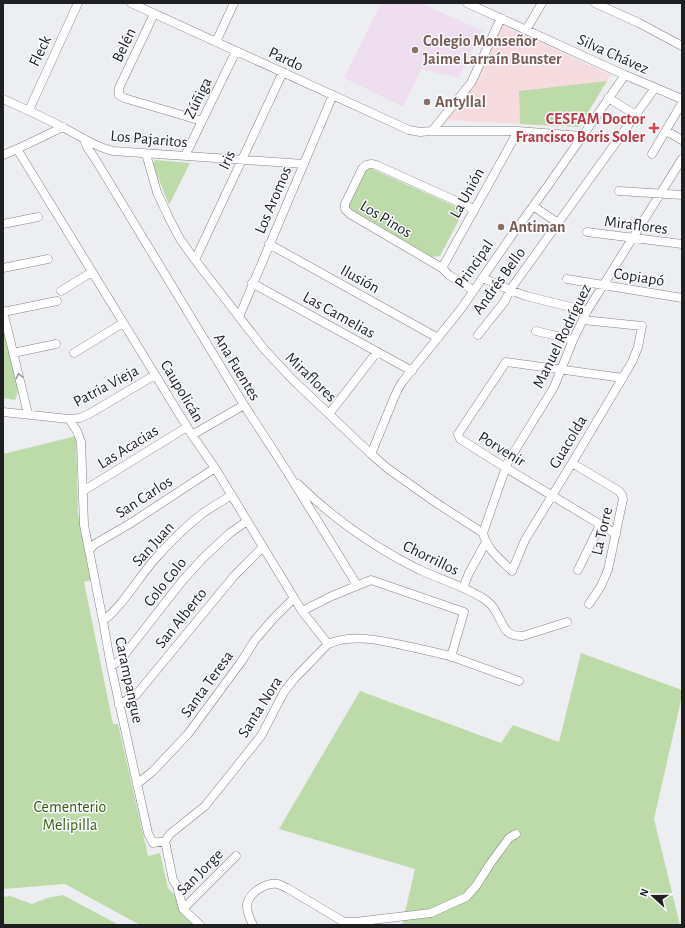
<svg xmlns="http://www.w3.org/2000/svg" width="685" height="928" viewBox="0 0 685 928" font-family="'Alegreya Sans',sans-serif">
<rect width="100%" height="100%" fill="#eceef1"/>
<path fill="#eedef0" d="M 381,3 L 421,3 L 483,31 L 458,78 L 422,69 L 403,107 L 344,78 Z"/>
<path fill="#f7dcdf" d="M 502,25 L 611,75 L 579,127 L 444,120 Z"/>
<path fill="#bddba9" d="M 607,81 L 579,127 L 520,124 L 519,91 Z
M 155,160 L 190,163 L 169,205 L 153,164 Z
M 366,169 L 372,169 L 461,209 L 462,214 L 440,256 L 432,257 L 351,209 L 348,204 Z
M 3,321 L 18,390 L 17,395 L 15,400 L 3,398 Z
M 76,436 L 78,514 L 92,580 L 84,582 L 113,724 L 118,724 L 148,856 L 160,853 L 168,888 L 203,925 L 140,925 L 65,884 L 3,889 L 3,454 Z
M 581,653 L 682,690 L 682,696 L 654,819 L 680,925 L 402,925 L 415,869 L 279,829 L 360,691 L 501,743 L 513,725 L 559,742 Z
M 63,895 L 119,925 L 3,925 L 3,897 L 10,896 L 32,904 L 47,898 Z"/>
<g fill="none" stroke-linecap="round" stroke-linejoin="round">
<defs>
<path id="street" d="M 131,3 L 409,130 L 420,132 L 432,131 L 518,131 L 582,136
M 467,3 L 625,75 L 682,99
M 595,3 L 639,23 L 682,46
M 154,14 L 119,88 L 119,95 L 124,98 L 202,121
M 526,30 L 542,3
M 216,42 L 234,3
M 608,98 L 636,115
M 3,99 C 23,108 43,117 62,127 C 79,135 94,147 113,151 L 304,164
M 29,110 L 78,3
M 432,131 L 471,83 L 501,18
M 666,131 L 682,140
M 84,139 L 87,147 L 97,162 L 244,405 L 288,473 L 357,585
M 17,149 L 192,435 L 215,468 L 302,611 L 328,644
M 146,154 L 157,192 L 168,216 L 180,239 L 195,260 L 264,349 L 292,379 L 371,454 L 387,468 L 435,502 L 483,533 C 487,550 500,559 512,571 L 525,540 L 572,463 L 632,362 L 638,347 L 642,326 L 583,320
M 652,154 L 682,103
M 3,155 L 17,149 L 63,127
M 185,156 L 236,51
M 619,191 L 682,195
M 533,206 L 558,223
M 3,224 L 38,217
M 587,232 L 682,244
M 269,244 L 438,338
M 195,260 L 283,72
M 3,268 L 48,259
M 442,268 L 518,131
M 483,278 L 510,290 L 526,296 L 587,311
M 567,279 L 682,298
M 252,283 L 412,371
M 473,290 L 449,275 L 442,268 L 350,214 L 345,209 L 345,204 L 362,169 C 366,164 370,163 376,165 L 474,209
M 61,291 L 92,272
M 3,311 L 28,414
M 3,312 L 57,301
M 239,317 L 333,95
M 536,331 L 573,340
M 478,335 L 505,301 L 510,290 L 655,88
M 13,353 L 56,344
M 74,353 L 123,323
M 3,412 L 69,419 L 80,418 L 89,414 L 155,375
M 329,414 L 377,352
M 69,419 L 77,431 L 81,442 L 84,525 L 103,621 L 111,666 L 148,833 L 153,843 L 165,841 L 173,880 L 177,886 L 183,909 L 200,925
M 192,435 L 244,405
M 371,454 L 394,398 L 398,389 L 403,381 L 461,309 L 510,238 L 547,187 L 625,75
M 572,463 L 619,491 L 622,495 L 623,499 L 608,570 L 601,586 L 589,604
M 298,484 C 334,519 375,548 420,570 C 440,579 463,586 481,597 C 488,601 493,606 496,612 C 504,625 504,637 523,636 L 567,622
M 83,491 L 187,427
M 483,533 L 501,481 L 508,462 L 554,387 L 573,340 L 587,311 L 682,159
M 616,534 L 506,468 L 460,439 L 458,434 L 506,362 L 623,378
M 89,550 L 95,544 L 131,523 L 215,468
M 578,570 L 600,525
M 463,588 L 469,573 L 486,542
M 302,611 L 332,596 L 371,580 L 464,612 L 451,657
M 103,621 C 124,604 137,580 154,560 C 169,543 185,527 203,513 C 212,507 222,501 232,495
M 111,666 L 118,662 L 125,654 L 183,580 L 203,558 L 230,533 L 247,521
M 119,705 L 128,699 L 136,695 L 234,576 L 263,547
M 137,784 L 153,771 L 188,734 L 241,662 L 255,640 L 273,619 L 294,598
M 165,841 L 170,834 L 205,806 L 261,736 L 284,692 L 294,679 L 328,644 C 354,633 384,641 411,647 C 425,650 439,653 453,657 C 475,665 497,673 519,681
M 183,909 L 236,856
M 253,925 C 250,919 246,911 247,904 C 250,892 266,882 278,884 C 281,885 284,887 287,888 L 344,922 L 355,922 L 431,913 L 466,897 L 476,886 L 490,864 L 509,838 L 516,834"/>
</defs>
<use href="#street" stroke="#818386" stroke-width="9"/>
<use href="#street" stroke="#fff" stroke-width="8"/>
</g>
<defs><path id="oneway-chevron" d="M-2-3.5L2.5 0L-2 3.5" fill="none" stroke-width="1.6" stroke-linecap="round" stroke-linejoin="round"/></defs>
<use stroke="#9a9a9b" href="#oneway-chevron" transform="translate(19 376) rotate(-104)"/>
<g fill="#8d6e63" stroke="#f9fbff" stroke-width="1.5">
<circle cx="415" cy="50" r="4"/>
<circle cx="427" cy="102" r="4"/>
<circle cx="501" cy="227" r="4"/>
</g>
<path fill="#e0444e" stroke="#f9fbff" stroke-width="1.5" d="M652 122h4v4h4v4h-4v4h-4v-4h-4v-4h4z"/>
<g text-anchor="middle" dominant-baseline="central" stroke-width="3" stroke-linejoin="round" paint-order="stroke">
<g font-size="16" font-weight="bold" fill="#785e54" stroke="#f9fbff" text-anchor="start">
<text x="423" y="41">Colegio Monseñor<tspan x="423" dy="18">Jaime Larraín Bunster</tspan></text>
<text x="435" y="102">Antyllal</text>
<text x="509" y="227">Antiman</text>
</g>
<g font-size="16" fill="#1e1f20" stroke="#f9fbff">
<text transform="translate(124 45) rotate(-65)">Belén</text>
<text transform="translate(40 51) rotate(-65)">Fleck</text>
<text transform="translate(613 54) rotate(24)">Silva Chávez</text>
<text transform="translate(286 59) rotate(25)">Pardo</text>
<text transform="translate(198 98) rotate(-64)">Zúñiga</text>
<text transform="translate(149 139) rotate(5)">Los Pajaritos</text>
<text transform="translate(227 160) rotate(-65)">Iris</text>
<text transform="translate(467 193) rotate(-61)">La Unión</text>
<text transform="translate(273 200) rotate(-67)">Los Aromos</text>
<text transform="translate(386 219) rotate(31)">Los Pinos</text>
<text transform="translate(636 225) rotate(7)">Miraflores</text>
<text transform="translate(474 264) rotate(-55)">Principal</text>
<text transform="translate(639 277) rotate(9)">Copiapó</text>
<text transform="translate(360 279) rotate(29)">Ilusión</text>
<text transform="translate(499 281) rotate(-54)">Andrés Bello</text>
<text transform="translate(339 315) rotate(29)">Las Camelias</text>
<text transform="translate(562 336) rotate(-64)">Manuel Rodríguez</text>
<text transform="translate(237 367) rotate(59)">Ana Fuentes</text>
<text transform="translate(311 377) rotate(44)">Miraflores</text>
<text transform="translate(106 386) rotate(-28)">Patria Vieja</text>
<text transform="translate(182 391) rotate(59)">Caupolicán</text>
<text transform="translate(568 442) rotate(-59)">Guacolda</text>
<text transform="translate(128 447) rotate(-32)">Las Acacias</text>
<text transform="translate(502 449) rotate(32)">Porvenir</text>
<text transform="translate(144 497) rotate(-33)">San Carlos</text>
<text transform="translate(602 531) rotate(-77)">La Torre</text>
<text transform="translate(153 544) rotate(-48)">San Juan</text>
<text transform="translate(431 558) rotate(26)">Chorrillos</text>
<text transform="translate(165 582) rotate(-51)">Colo Colo</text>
<text transform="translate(181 618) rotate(-51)">San Alberto</text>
<text transform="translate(129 680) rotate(78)">Carampangue</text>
<text transform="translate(207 684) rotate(-54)">Santa Teresa</text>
<text transform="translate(260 707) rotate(-58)">Santa Nora</text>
<text transform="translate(200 872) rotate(-45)">San Jorge</text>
</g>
<g font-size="16" font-weight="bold" fill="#be3a42" stroke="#f9fbff" text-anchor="end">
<text x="645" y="119">CESFAM Doctor<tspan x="645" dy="18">Francisco Boris Soler</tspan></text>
</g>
<g font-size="16" fill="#385e0f" stroke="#f9fbff">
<text x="70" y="807">Cementerio<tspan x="70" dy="18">Melipilla</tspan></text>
</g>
</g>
<rect width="685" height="928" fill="none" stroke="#1e1f20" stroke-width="8"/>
<g transform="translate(653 896) rotate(291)" stroke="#f9fbff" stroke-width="3" paint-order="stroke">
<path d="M0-3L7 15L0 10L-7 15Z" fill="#1e1f20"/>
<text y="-6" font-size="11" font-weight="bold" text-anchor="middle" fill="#1e1f20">N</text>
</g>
</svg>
